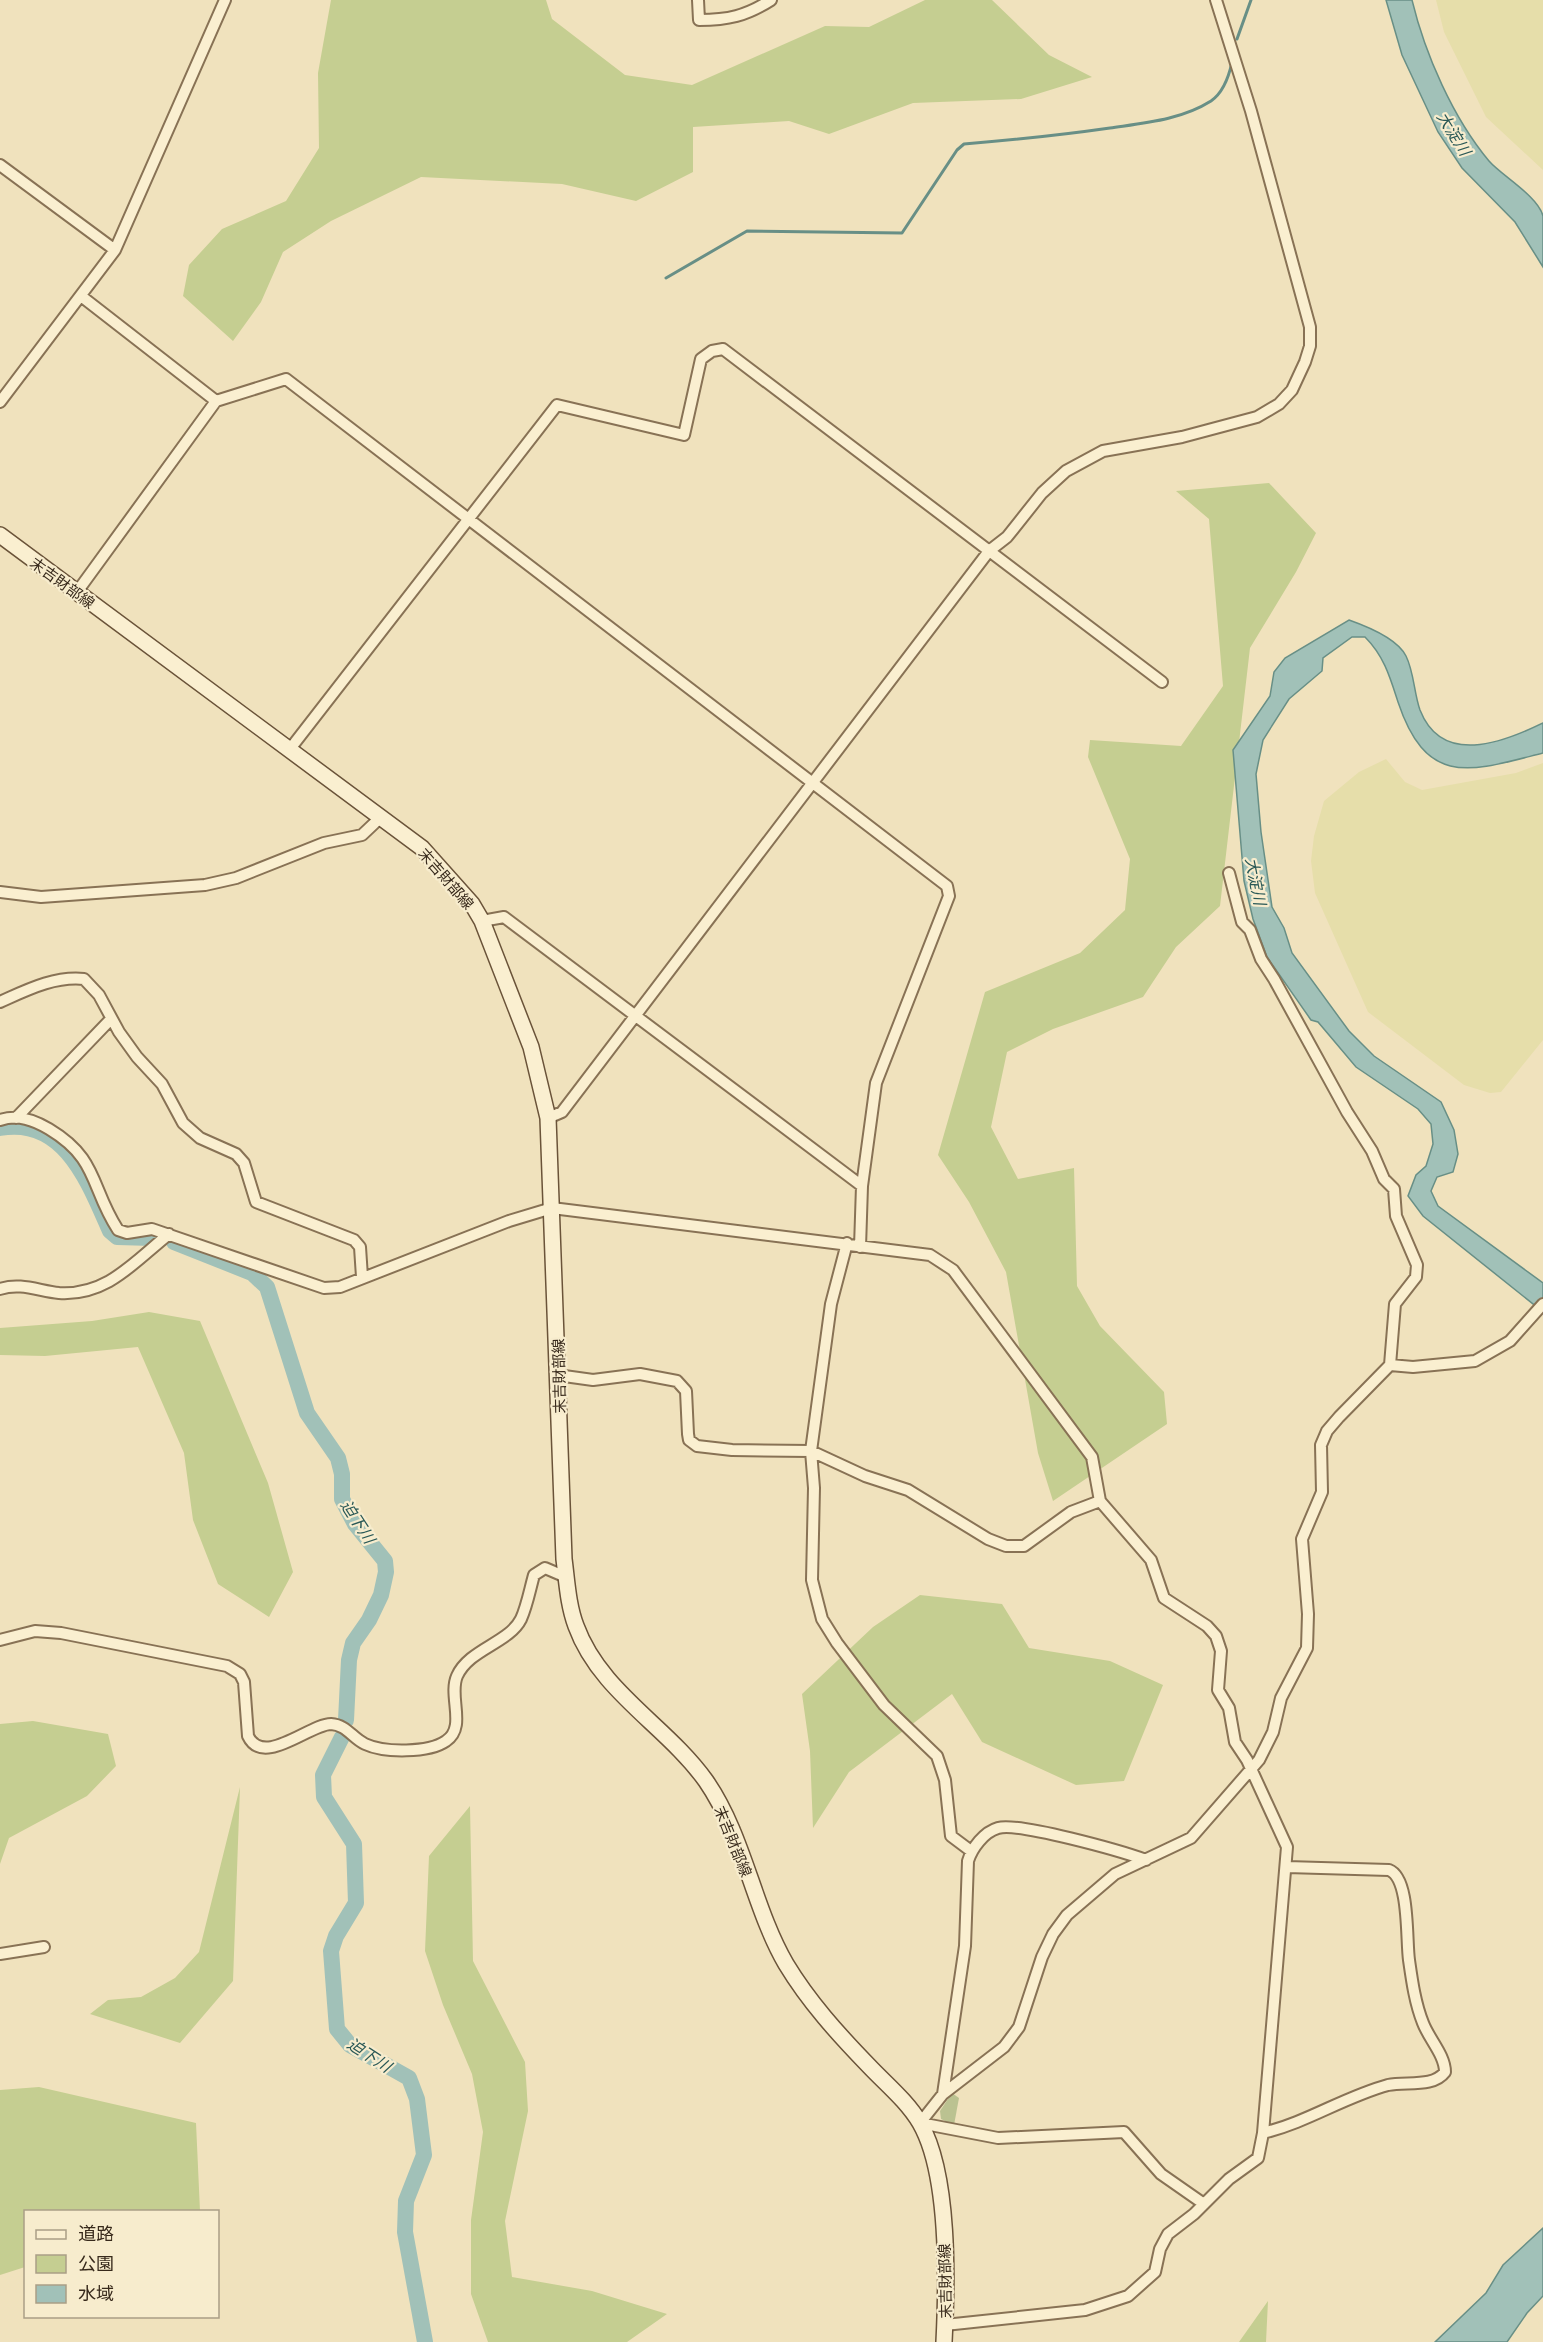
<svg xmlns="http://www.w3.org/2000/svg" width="1543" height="2342" viewBox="0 0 1543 2342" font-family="Literata,'Noto Sans JP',serif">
<rect width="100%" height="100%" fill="#f0e2bd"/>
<path fill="#e6deaa" d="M 1436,0 L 1543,0 L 1543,170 L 1486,117 L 1444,32 Z
M 1386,759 L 1405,782 L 1422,790 L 1516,773 L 1543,763 L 1543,1040 L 1501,1092 L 1490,1093 L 1464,1085 L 1368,1012 L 1315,893 L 1311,861 L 1314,836 L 1324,801 L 1359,772 Z"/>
<path fill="#c5ce91" d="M 331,0 L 546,0 L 552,19 L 625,75 L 692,85 L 825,26 L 869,27 L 925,0 L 992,0 L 1049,55 L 1092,77 L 1021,99 L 913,103 L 829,134 L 789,121 L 693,127 L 693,172 L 636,201 L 562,184 L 421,177 L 331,221 L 283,252 L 261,302 L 233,341 L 183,296 L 189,265 L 222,229 L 286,201 L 319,148 L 318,73 Z
M 1269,483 L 1316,533 L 1296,572 L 1250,648 L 1220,906 L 1176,947 L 1143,997 L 1053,1029 L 1007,1052 L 991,1127 L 1018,1179 L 1074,1168 L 1077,1286 L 1100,1326 L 1164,1392 L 1167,1424 L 1053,1501 L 1038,1453 L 1006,1272 L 969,1202 L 938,1155 L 985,992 L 1080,953 L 1125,910 L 1130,859 L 1088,757 L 1090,740 L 1181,746 L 1223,686 L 1209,519 L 1176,491 Z
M 149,1312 L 200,1321 L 268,1483 L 293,1572 L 269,1617 L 218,1584 L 193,1520 L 184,1453 L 138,1347 L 45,1356 L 0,1355 L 0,1328 L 92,1321 Z
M 920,1595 L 1002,1604 L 1029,1648 L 1110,1661 L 1163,1685 L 1124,1781 L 1076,1785 L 982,1742 L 952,1694 L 849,1772 L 813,1828 L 810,1751 L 802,1694 L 873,1627 Z
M 33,1721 L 108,1734 L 116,1766 L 87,1796 L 9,1838 L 0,1864 L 0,1724 Z
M 240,1787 L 233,1981 L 180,2043 L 90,2014 L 108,2000 L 141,1997 L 175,1978 L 199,1952 Z
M 470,1806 L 473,1961 L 525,2062 L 528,2111 L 505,2221 L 512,2277 L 592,2291 L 667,2314 L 627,2342 L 488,2342 L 471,2294 L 471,2220 L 483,2132 L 472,2074 L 443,2005 L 425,1951 L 429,1856 Z
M 39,2087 L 196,2123 L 200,2211 L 26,2212 L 25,2267 L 0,2275 L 0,2090 Z
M 1268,2301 L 1266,2342 L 1239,2342 Z"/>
<path fill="#bbc291" d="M 952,2093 L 959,2098 L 954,2125 L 941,2119 L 940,2111 Z"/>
<path fill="#a1c1b8" stroke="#688f86" stroke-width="1.5" d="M 1386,0 L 1412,0 C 1425,54 1453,118 1489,161 C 1502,176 1538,196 1543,216 C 1543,231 1543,252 1543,267 L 1515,222 L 1462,168 L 1438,132 L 1402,55 Z
M 1349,620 C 1366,626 1397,638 1406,656 C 1414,672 1414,693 1420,710 C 1442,766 1502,743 1543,723 L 1543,753 C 1472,771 1427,789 1398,702 C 1390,677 1384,656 1365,637 L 1352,637 L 1323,658 L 1322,671 L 1289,699 L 1263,740 L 1256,774 L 1261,832 L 1272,907 L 1284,928 L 1292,953 L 1349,1031 L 1374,1056 L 1441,1102 L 1454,1130 L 1458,1154 L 1453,1172 L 1437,1177 L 1431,1191 L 1438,1206 L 1543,1283 L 1543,1312 L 1423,1216 L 1408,1196 L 1416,1175 L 1426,1166 L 1433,1144 L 1431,1124 L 1418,1109 L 1356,1067 L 1318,1022 L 1311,1020 L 1267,957 L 1253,919 L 1244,881 L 1233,750 L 1270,696 L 1274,672 L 1285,658 Z
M 1543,2228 L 1543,2296 L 1527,2313 L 1507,2342 L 1435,2342 L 1486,2293 L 1503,2265 Z"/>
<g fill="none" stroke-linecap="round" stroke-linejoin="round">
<path stroke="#688f86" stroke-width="3" d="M 1237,39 L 1251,0
M 666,278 L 747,231 L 902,233 L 957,150 L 964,144 C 1013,140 1061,135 1110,128 C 1144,123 1181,120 1211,101 C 1224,92 1229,76 1232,62"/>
<path stroke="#a1c1b8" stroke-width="16" d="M 0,1128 C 65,1116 89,1184 110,1231 L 117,1237 L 153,1238
M 174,1242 L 252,1273 L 267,1287 L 307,1413 L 338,1458 L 342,1474 L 342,1499 L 355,1524 L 385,1561 L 386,1572 L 381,1595 L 369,1620 L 353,1643 L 349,1660 L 346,1720
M 342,1737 L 323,1775 L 324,1797 L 354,1844 L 356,1903 L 336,1936 L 331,1951 L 337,2029 L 350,2045 L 409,2078 L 417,2099 L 424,2155 L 406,2201 L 405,2232 L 425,2342"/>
<defs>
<path id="minor" d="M 698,0 L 699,20 C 728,20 746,16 771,0
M 0,165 L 115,250
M 81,296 L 216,401
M 0,402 L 115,250 L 225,0
M 77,592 L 216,401 L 286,379 L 947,886 L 949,896 L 876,1083 L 862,1186 L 860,1247
M 290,749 L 557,405 L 684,435 L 701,359 L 712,351 L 723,349 L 1162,682
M 0,892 L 41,897 L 205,885 L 236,878 L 324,843 L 362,835 L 381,817
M 482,921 L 504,917 L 862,1186
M 0,1002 C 27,990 54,976 84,979 L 99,995 L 119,1032 L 137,1057 L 162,1084 L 183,1123 L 200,1138 L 236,1154 L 244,1163 L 256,1202 L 354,1240 L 360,1247 L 362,1277
M 16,1118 L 111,1019
M 548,1118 L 562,1112 L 989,551 L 1007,537 L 1042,493 L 1066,471 L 1103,451 L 1182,437 L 1257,417 L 1279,404 L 1292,390 L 1305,362 L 1310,346 L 1310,327 L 1251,111 L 1216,0
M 0,1120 C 18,1114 34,1120 49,1129 C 99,1159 90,1187 118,1230 L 127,1233 L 152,1229 L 324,1288 L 340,1287 L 509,1221 L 552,1208 L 930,1255 L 953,1270 L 1092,1457 L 1100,1501 L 1151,1560 L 1164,1598 L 1207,1626 L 1216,1636 L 1221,1651 L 1218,1690 L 1229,1708 L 1235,1742 L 1247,1760 L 1287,1847 L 1263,2133 L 1258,2158 L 1229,2179 L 1194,2214 L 1168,2234 L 1160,2249 L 1155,2272 L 1128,2296 L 1085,2310 L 945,2325
M 847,1243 L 831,1304 L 811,1451 L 814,1488 L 812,1580 L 822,1619 L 837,1643 L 884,1705 L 937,1756 L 945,1780 L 951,1836 L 971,1851
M 0,1289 C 20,1282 39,1291 59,1293 C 107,1296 134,1262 169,1234
M 1390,1365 L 1413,1367 L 1475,1361 L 1510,1341 L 1543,1304
M 557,1375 L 593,1380 L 640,1374 L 677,1381 L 686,1391 L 688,1434 L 689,1440 L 697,1446 L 732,1450 L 811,1451 L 865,1476 L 908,1490 L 988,1539 L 1006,1546 L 1024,1546 L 1071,1512 L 1100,1501
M 0,1640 L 35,1631 L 61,1633 L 227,1666 L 240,1674 L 244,1682 L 248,1736 C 263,1768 310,1724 331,1724 C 347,1725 352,1738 365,1744 C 384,1753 429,1753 446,1741 C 467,1727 448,1696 457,1676 C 469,1649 509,1643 521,1619 C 527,1606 530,1589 534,1575 L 545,1568 L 566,1577
M 0,1954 L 44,1947
M 943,2094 L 965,1946 L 968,1861 C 972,1848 984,1832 998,1828 C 1019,1822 1121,1851 1146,1860
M 1263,2133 C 1308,2122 1344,2097 1388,2085 C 1406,2081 1433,2088 1445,2072 C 1445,2055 1429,2039 1423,2023 C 1415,2003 1412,1981 1409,1960 C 1406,1939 1410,1878 1389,1870 L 1287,1867
M 1204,2204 L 1161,2174 L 1124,2132 L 998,2138 L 920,2123 L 943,2094 L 1004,2047 L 1019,2027 L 1042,1957 L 1053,1934 L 1067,1915 L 1115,1874 L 1191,1838 L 1259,1760 L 1273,1732 L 1281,1698 L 1307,1648 L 1308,1614 L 1302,1539 L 1322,1492 L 1321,1445 L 1327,1431 L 1339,1417 L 1390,1365 L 1395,1304 L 1416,1277 L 1417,1265 L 1396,1216 L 1394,1189 L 1384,1179 L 1372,1151 L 1347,1112 L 1274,979 L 1261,959 L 1250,930 L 1242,922 L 1229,873"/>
<path id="secondary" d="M 0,535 L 422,848 L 472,904 L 482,921 L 531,1047 L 548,1118 L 564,1559 C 567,1582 568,1605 576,1626 C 600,1692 667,1726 706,1781 C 744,1836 753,1907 786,1964 C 809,2002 838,2034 869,2066 C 886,2084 907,2101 920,2123 C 950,2175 947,2282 944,2342"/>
</defs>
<use href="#minor" stroke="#887255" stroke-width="14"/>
<use href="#secondary" stroke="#6a5339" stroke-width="18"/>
<use href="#minor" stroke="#faefd0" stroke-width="10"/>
<use href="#secondary" stroke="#faefd0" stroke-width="15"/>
</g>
<g text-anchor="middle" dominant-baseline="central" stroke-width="4.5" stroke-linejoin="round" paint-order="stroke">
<g font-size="15" fill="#37291b" stroke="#f7eccd">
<text transform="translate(63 582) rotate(36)">末吉財部線</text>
<text transform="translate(447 878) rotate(49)">末吉財部線</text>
<text transform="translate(558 1376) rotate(-91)">末吉財部線</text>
<text transform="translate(734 1841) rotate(68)">末吉財部線</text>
<text transform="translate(944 2281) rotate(-91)">末吉財部線</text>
</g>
<g font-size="16" font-style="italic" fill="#295856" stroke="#f7eccd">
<text transform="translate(1455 133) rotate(58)">大淀川</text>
<text transform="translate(1257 881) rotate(79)">大淀川</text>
<text transform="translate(359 1521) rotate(57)">迫下川</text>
<text transform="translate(370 2054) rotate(33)">迫下川</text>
</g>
</g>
<rect x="24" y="2210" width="195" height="108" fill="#f7eccd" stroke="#aa9e86" stroke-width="1.5"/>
<rect x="36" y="2230" width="30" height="9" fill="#faefd0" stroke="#aa9e86" stroke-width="1.5"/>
<text x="78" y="2240" font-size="18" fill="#37291b">道路</text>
<rect x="36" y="2255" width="30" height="18" fill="#c5ce91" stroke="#aa9e86" stroke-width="1.5"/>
<text x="78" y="2270" font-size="18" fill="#37291b">公園</text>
<rect x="36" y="2285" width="30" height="18" fill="#a1c1b8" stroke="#aa9e86" stroke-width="1.5"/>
<text x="78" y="2300" font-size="18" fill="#37291b">水域</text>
</svg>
